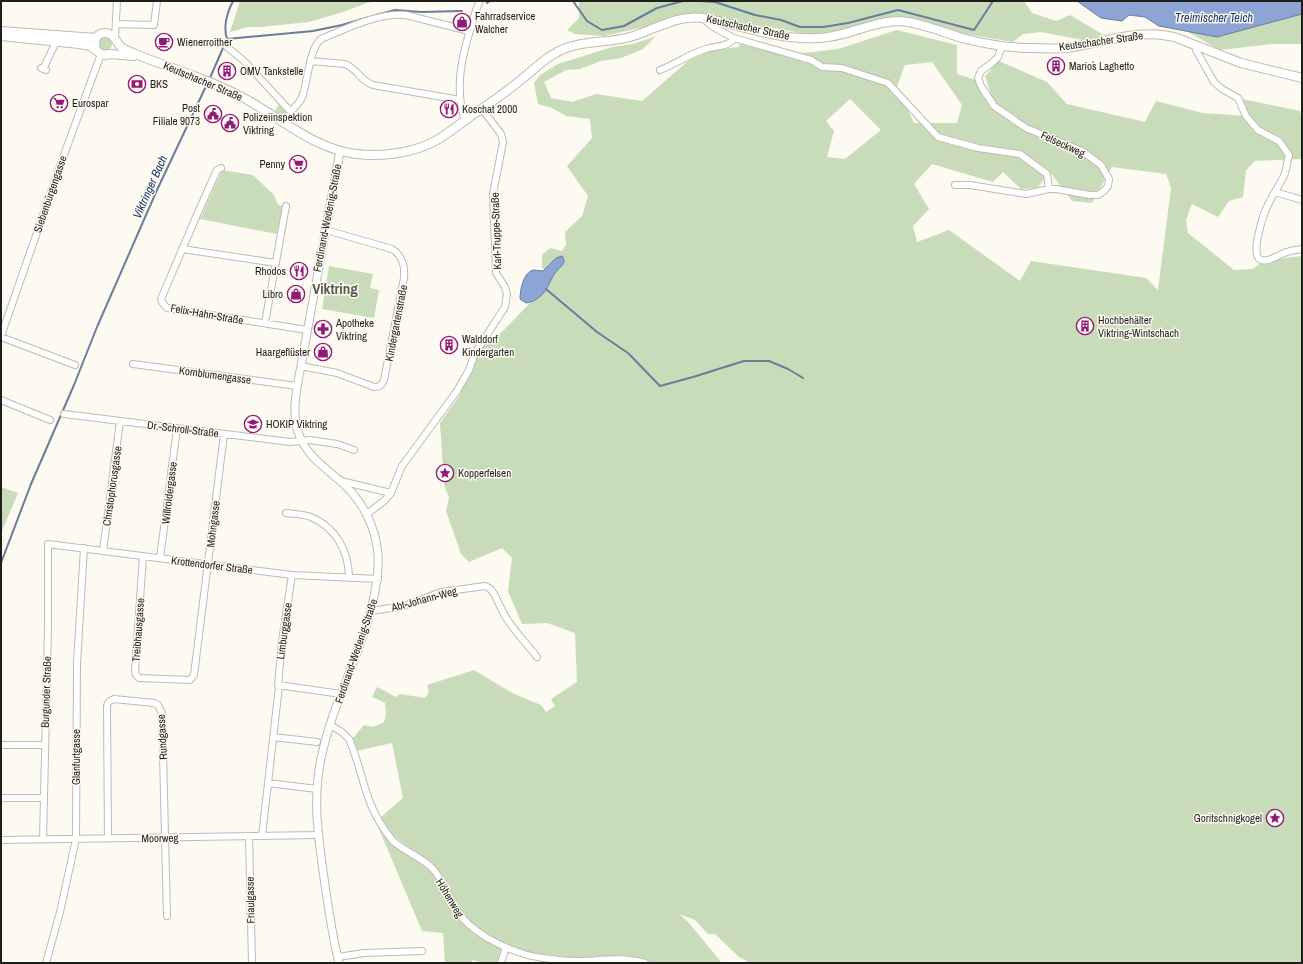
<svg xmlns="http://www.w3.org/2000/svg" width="1303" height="964" viewBox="0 0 1303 964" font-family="'Archivo Narrow',sans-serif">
<rect width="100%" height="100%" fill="#fdfaf1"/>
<path fill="#c8dcba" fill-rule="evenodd" d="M 240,1 L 376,1 L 367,3 L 343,12 L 309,22 L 260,27 L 248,27 L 230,32 Z
M 579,1 L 1024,1 L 1032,13 L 1056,21 L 1070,15 L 1104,35 L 1083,40 L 1041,32 L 1023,34 L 1013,42 L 966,34 L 903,18 L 834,33 L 806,34 L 775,28 L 759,27 L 702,14 L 604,36 L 575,34 L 567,30 L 579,18 Z
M 1302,14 L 1302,44 L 1272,44 L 1220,50 L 1186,31 L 1217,37 Z
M 897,30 L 957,45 L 957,74 L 976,80 L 994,105 L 985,76 L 999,61 L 1047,82 L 1067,104 L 1145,122 L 1156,101 L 1203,113 L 1246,116 L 1238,98 L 1300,111 L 1302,120 L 1302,159 L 1255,161 L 1246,170 L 1243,197 L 1229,201 L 1218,217 L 1192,204 L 1186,220 L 1188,233 L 1234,270 L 1253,269 L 1263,261 L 1302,256 L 1302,963 L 751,963 L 739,957 L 715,934 L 708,934 L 695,920 L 679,914 L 689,923 L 722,963 L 652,963 L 638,958 L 622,955 L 573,958 L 528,952 L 505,944 L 486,934 L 470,923 L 461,911 L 444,879 L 435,867 L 391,834 L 381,817 L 403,798 L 392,743 L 356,751 L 353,738 L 364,725 L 373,727 L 384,722 L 386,714 L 385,703 L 372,697 L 377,687 L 396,697 L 400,694 L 425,698 L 429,692 L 427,685 L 474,670 L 512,693 L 541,705 L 546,712 L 555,706 L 551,699 L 577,682 L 575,633 L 547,623 L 522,624 L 508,591 L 512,558 L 502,548 L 469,562 L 461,554 L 446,511 L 449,498 L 444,484 L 440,423 L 459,396 L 484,343 L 496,338 L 531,302 L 538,298 L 549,276 L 542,267 L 542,255 L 550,248 L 562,251 L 566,245 L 565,232 L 582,216 L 588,196 L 567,166 L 592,138 L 590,119 L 566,116 L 552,108 L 538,104 L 534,83 L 540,75 L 558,64 L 612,47 L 633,44 L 656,36 L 643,49 L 621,58 L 601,61 L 580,69 L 566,70 L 544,82 L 551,98 L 572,102 L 596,94 L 642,101 L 688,61 L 710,51 L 738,47 L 741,42 L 750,45 L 804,53 L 838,49 ZM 932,62 L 962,105 L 957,123 L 914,123 L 897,86 L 905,65 ZM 850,99 L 881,130 L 845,159 L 827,157 L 834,131 L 826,121 ZM 932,164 L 993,182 L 1003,172 L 1021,189 L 1037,188 L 1050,172 L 1072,201 L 1092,203 L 1112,167 L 1166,174 L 1171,188 L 1158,290 L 1146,278 L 1031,261 L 1020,281 L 949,230 L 917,242 L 913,226 L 929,209 L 914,184 Z
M98 44a7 7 0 1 1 14 0a7 7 0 1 1-14 0Z
M 279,104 L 288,112 L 286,116 L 283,116 L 275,111 Z
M 222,170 L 253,175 L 274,195 L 278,205 L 284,206 L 277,234 L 200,219 Z
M 329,266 L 373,274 L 370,288 L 379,290 L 374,318 L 322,309 Z
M 1,487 L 18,493 L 1,533 Z
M 374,817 L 388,838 L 420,862 L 435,875 L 456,915 L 466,926 L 481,937 L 499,947 L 501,951 L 498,963 L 483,963 L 472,960 L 471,963 L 445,963 L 443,933 L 422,931 Z"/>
<path fill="#8ca5d4" stroke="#6b7c9c" d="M 1077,1 L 1302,1 L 1302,14 L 1217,37 L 1159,26 L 1145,17 L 1129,15 L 1122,21 L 1101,18 Z
M 562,256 C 568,264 559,267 555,273 C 552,277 551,281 549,284 C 545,294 536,302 526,303 L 520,299 C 520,290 523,273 533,270 C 536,270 540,271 543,271 L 556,258 Z"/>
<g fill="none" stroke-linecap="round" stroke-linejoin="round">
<path stroke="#6b7c9c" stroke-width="2" d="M 573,1 L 587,21 L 602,30 L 624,26 L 657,8 L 683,1
M 700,1 L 715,2 L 755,15 L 781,20 L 800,27 L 823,27 L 848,23 L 898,10 L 974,30 L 993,1
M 487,3 L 490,1
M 376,15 L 395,10 L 421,12 L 462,11
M 227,39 C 223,27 227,12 233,1
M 209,80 L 227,39 L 313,31 L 342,25 L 369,17
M 546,289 L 597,332 L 628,353 L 660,386 L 693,377 L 744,361 L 769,361 L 788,369 L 803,378
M 1,563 L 31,484 L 74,385 L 97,327 L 157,190 L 207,84"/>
<defs>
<path id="minor" d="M 116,24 L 154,25 L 157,1
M 115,38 L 117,1
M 734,38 L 811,60 L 822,67 L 842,68 L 888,83 L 938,137 L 978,148 L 1020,154 L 1047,174 L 1049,189
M 227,47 L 244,61 L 291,112
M 1198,47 L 1196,50 L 1214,82 L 1222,89 L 1238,98 L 1246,116 L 1258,130 L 1279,141 L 1289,155 C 1287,161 1287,167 1285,173 C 1281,184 1273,193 1269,203 C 1264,212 1249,256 1261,260 C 1269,263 1279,254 1287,252 C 1292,250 1297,250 1302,249
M 310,61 L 345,64 C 357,68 360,81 373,85 L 460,100
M 45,65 L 56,42
M 41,68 L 46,70
M 660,70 C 676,64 689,54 706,49 C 714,46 730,47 734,38 L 713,27 L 702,18
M 465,121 C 454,88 462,55 472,24 C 474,17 476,8 480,1
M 287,124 C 288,120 289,116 291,112 C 294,107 300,103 302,97 C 308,82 309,49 321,39 C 348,28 376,13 406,15 L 469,31
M 221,168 L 217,170 L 196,217 L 161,299 L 162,302 L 167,308 L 173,309 L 307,330
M 955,185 L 970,185 L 1026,194 L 1049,189 L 1056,189 L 1090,195 L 1098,195 L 1104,191 L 1108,186 L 1109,179 L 1101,165 L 1082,151 L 1026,128 L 994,106 L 981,86 L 978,78 L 981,71 L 992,63 L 998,57 L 1002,46
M 1275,192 L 1302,200
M 182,249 L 276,263
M 265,323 L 286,206
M 1,336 L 65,152 L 101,54
M 1,337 L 75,365
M 133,364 L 297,386
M 301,366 L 337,373 L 374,387 C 380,387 382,385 384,380 L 404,278 C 405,266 403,256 392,249 L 326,230
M 1,400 L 50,420
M 64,414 L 290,442 L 310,440 L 337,444 L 354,450
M 341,481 L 391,493 L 402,466 L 457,391 L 469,370 L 475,353 L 505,307 L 507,294 L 505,287 L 496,273 L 493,194 L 503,142 L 501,134 L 482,109
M 286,513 C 294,514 304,514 311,517 C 336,528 348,550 349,576
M 367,514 L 384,501 L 391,493
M 103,551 L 120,421
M 143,556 L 135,671 L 136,675 L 139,678 L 190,680 L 194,675 L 224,434
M 160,558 L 177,428
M 292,575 L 282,641 L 278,685 L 341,694
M 371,611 L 404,606 L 441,592 L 485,586 C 494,589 496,599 500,606 C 508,625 524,640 537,657
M 330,725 L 342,732 L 349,739 C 361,766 364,796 379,821 C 383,828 388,835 393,841 C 405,852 422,857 433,869 C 444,881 448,898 457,911 C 471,932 501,947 524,954 C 538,958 561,961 575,961 C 599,961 621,956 645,963
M 273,737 L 317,742
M 1,745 L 45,745
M 268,783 L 317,789
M 1,798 L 44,798
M 249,836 L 252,963
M 262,836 L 279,686
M 108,839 L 107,706 C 108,702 109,701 114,699 L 154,703 L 158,705 L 162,713 L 167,916
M 1,840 L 318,835
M 43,840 L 48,627 L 48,544 L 292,575 L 378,579
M 338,957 L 364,953 L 422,951
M 46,963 L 60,912 L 76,839 L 77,663 L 84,548
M 501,963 L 506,947"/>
<path id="tertiary" d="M 339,963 C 332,935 328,906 324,878 C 318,835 312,797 322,754 C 333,703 360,656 372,605 C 376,589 379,572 378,555 C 376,526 361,498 339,480 C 321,464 305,455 297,429 C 292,409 297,386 301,366 L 340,151"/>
<path id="secondary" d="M 1,31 L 96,38
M 1,36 L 79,44 L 90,46 L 101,54 L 106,55 L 110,54 L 134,56
M 96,50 C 94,42 95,33 105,33 C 115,33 116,43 122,48 C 125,49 130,52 133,53 C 154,62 177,69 199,78 C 214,83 228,90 242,97 C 278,116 315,150 357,154 C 383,157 414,153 437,140 C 449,133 460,124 471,116 C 489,104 507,92 523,78 C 537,67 549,54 566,48 C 587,40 609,43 630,37 C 654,30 678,14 703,18 C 711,19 719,22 726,23 C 756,31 788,40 819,38 C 847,37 872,21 899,21 C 920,22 942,32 962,38 C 985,44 1008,48 1032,48 C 1043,48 1056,49 1067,48 C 1103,43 1141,27 1177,38 L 1241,63 L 1302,78"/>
</defs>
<use href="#minor" stroke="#bebbb3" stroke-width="8"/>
<use href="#tertiary" stroke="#bebbb3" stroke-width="9"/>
<use href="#secondary" stroke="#bebbb3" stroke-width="10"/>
<use href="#minor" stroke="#fff" stroke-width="6"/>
<use href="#tertiary" stroke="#fff" stroke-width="7"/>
<use href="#secondary" stroke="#fff" stroke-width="8"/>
</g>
<defs>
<symbol id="shop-ring" viewBox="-11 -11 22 22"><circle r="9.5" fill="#fdfaf1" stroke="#901a79" stroke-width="1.5"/><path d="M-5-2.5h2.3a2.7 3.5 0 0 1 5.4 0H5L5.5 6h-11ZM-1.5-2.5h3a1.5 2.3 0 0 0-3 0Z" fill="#901a79"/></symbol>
<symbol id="cafe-ring" viewBox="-11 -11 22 22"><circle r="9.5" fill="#fdfaf1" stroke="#901a79" stroke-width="1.5"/><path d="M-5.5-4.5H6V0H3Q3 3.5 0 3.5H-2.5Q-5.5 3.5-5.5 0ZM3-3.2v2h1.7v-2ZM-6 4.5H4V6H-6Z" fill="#901a79"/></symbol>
<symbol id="building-ring" viewBox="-11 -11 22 22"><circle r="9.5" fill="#fdfaf1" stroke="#901a79" stroke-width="1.5"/><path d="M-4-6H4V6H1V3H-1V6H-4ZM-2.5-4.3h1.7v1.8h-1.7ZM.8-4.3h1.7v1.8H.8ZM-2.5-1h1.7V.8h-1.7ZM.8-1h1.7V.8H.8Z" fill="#901a79"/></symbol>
<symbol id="bank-ring" viewBox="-11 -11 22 22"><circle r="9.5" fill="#fdfaf1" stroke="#901a79" stroke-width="1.5"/><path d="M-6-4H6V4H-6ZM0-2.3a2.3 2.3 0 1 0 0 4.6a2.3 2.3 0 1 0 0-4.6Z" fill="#901a79"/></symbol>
<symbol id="supermarket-ring" viewBox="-11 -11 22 22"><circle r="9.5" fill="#fdfaf1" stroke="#901a79" stroke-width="1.5"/><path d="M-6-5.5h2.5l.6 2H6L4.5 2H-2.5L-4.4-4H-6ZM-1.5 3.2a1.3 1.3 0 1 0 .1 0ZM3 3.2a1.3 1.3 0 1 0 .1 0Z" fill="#901a79"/></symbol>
<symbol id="restaurant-ring" viewBox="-11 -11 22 22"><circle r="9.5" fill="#fdfaf1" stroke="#901a79" stroke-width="1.5"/><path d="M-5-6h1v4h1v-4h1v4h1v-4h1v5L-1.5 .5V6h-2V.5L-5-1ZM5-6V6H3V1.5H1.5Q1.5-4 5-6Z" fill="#901a79"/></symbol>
<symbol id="civic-ring" viewBox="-11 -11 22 22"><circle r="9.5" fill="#fdfaf1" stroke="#901a79" stroke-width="1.5"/><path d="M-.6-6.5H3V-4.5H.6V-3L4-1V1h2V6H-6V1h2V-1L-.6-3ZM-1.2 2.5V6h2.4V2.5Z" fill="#901a79"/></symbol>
<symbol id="pharmacy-ring" viewBox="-11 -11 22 22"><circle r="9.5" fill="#fdfaf1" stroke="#901a79" stroke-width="1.5"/><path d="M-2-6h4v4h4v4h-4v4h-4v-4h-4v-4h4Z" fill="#901a79"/></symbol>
<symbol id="school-ring" viewBox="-11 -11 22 22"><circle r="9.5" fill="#fdfaf1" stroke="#901a79" stroke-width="1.5"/><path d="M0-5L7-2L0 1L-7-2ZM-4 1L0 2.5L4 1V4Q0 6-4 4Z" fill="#901a79"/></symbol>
<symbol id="sight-ring" viewBox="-11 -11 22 22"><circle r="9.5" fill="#fdfaf1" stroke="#901a79" stroke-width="1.5"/><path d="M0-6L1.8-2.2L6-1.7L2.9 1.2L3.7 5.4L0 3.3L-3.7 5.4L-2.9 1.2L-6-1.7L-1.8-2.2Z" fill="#901a79"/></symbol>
</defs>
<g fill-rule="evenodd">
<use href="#shop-ring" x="452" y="12" width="20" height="20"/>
<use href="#cafe-ring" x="154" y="32" width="20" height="20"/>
<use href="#building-ring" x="1046" y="56" width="20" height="20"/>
<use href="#building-ring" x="217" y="61" width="20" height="20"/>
<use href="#bank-ring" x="127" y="74" width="20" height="20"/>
<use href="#supermarket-ring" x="49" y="93" width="20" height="20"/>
<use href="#restaurant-ring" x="439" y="99" width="20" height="20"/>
<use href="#civic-ring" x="203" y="104" width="20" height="20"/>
<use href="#civic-ring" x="220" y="113" width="20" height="20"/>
<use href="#supermarket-ring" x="288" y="154" width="20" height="20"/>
<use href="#restaurant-ring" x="289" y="261" width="20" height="20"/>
<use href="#shop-ring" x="286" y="284" width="20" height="20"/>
<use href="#building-ring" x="1075" y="316" width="20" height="20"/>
<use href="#pharmacy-ring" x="313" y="319" width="20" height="20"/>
<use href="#building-ring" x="439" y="335" width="20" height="20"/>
<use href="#shop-ring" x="313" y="342" width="20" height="20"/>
<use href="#school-ring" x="243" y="414" width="20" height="20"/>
<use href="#sight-ring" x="435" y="463" width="20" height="20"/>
<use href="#sight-ring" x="1265" y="808" width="20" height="20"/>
</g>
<g text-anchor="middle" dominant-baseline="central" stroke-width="3" stroke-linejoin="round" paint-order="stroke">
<g font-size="11" fill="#1f1e1b" stroke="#fdfaf1" text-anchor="start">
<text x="475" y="16">Fahrradservice<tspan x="475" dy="13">Walcher</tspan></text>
<text x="177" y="42">Wienerroither</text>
<text x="1069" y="66">Mario´s Laghetto</text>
<text x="240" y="71">OMV Tankstelle</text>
<text x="150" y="84">BKS</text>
<text x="72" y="103">Eurospar</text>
<text x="200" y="108" text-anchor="end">Post<tspan x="200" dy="13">Filiale 9073</tspan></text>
<text x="462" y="109">Koschat 2000</text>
<text x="243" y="117">Polizeiinspektion<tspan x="243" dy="13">Viktring</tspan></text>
<text x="285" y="164" text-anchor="end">Penny</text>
<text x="286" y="271" text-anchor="end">Rhodos</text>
<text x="283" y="294" text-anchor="end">Libro</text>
<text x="1098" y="320">Hochbehälter<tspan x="1098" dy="13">Viktring-Wintschach</tspan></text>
<text x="336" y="323">Apotheke<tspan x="336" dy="13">Viktring</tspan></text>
<text x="462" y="339">Walddorf<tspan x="462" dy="13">Kindergarten</tspan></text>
<text x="310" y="352" text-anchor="end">Haargeflüster</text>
<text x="266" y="424">HOKIP Viktring</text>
<text x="458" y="473">Kopperfelsen</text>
<text x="1262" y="818" text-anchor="end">Goritschnigkogel</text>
</g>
<g font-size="11" fill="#1f1e1b" stroke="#fdfaf1">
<text transform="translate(748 27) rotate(12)">Keutschacher Straße</text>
<text transform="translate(1101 41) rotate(-8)">Keutschacher Straße</text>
<text transform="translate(203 81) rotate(23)">Keutschacher Straße</text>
<text transform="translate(1063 144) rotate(25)">Felseckweg</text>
<text transform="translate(50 194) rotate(-71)">Siebenbürgengasse</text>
<text transform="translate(327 218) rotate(-79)">Ferdinand-Wedenig-Straße</text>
<text transform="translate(496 231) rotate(-92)">Karl-Truppe-Straße</text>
<text transform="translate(207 314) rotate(10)">Felix-Hahn-Straße</text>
<text transform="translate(396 323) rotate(-79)">Kindergartenstraße</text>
<text transform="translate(215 375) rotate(8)">Kornblumengasse</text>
<text transform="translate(183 429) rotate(7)">Dr.-Schroll-Straße</text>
<text transform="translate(112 486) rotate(-82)">Christophorusgasse</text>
<text transform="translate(169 493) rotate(-83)">Willroidergasse</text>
<text transform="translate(213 524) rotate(-83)">Mohngasse</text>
<text transform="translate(212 565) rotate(7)">Krottendorfer Straße</text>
<text transform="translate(424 599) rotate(-15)">Abt-Johann-Weg</text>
<text transform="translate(138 630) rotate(-86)">Treibhausgasse</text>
<text transform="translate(284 631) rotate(-82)">Limburggasse</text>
<text transform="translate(356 651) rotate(-71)">Ferdinand-Wedenig-Straße</text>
<text transform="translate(46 692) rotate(-88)">Burgunder Straße</text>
<text transform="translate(162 737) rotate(-93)">Rundgasse</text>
<text transform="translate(76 757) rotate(-90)">Glanfurtgasse</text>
<text transform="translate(160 838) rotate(-1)">Moorweg</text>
<text transform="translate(450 898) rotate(59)">Höhenweg</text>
<text transform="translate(250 900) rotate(-91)">Friaulgasse</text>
</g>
<g font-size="12" font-style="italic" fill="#1b356f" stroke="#fdfaf1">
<text x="1214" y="18">Treimischer Teich</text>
<text transform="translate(150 187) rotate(-66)">Viktringer Bach</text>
</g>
<g font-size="15" font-weight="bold" fill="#5a5750" stroke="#fdfaf1">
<text x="335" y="288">Viktring</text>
</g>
</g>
<rect width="1303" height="964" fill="none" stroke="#1f1e1b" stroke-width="4"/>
</svg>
